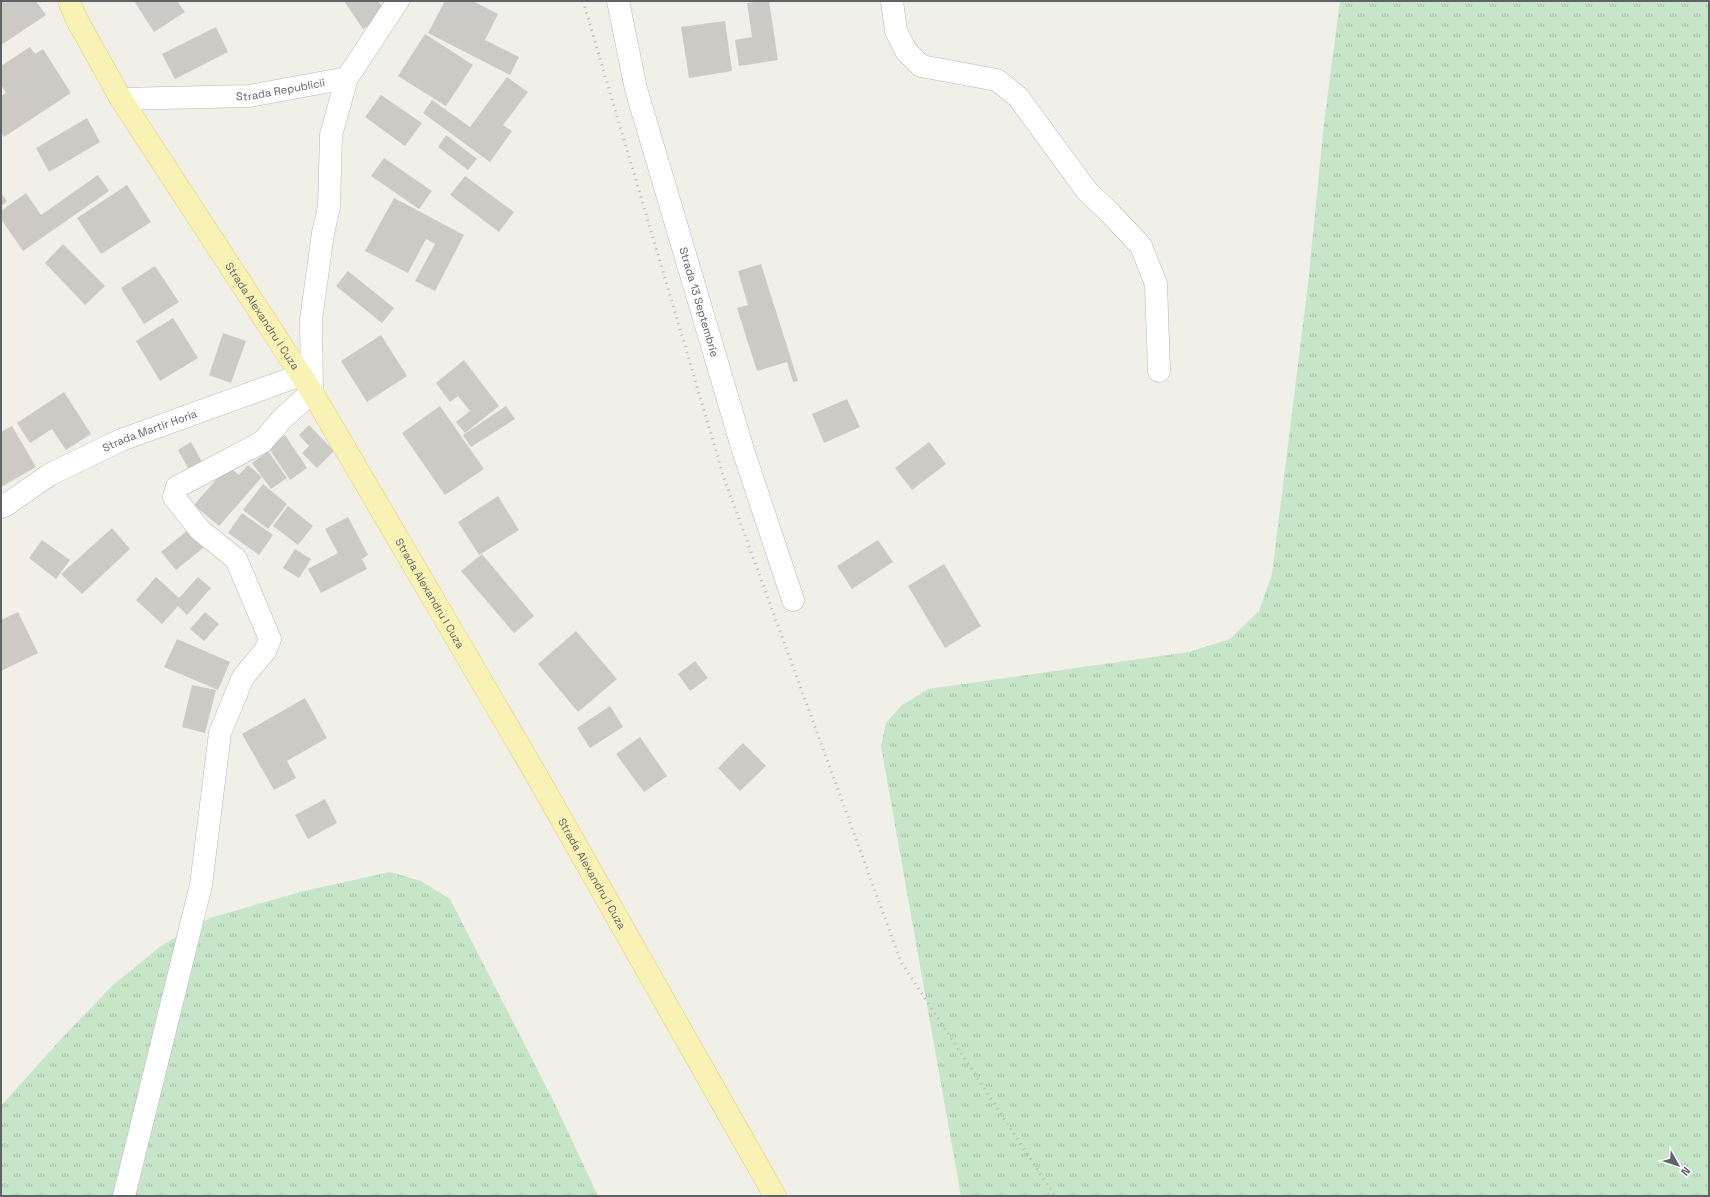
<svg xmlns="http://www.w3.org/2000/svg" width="1710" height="1197" viewBox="0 0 1710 1197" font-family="'Space Grotesk',sans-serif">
<defs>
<pattern id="grass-tufts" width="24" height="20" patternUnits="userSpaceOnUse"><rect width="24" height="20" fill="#c7e5c9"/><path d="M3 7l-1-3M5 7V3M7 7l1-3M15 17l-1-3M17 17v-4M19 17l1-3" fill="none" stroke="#a5bda7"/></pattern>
</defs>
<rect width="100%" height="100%" fill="#f0efe8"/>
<path fill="url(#grass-tufts)" d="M 1340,1 L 1709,1 L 1709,1196 L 961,1196 L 881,746 L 886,723 L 901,706 L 928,689 L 1189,652 L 1230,639 L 1259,611 L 1272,574 L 1308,284 L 1324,123 Z
M 390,872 L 421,881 L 450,899 L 552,1098 L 598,1196 L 1,1196 L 1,1106 L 61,1039 L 113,985 L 161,946 L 210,918 L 300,892 Z"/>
<path fill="#cccac4" d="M 1,1 L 36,1 L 46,15 L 1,45 Z
M 134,1 L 177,1 L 185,12 L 154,32 Z
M 344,1 L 378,1 L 387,13 L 363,29 Z
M 445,1 L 473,1 L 498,14 L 485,40 L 519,57 L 510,75 L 428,33 Z
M 763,1 L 769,1 L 778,60 L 739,66 L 735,40 L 752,37 L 747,3 Z
M 725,21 L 732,71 L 689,78 L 681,27 Z
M 216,27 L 228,52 L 175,79 L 162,54 Z
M 425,34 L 473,65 L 446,106 L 398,76 Z
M 30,47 L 35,54 L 43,49 L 71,93 L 4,137 L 1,132 L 1,96 L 6,93 L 1,85 L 1,66 Z
M 507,77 L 528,92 L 503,125 L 512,131 L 490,162 L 423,113 L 432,100 L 470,127 Z
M 381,95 L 422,123 L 405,146 L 365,117 Z
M 87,118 L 100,142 L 49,172 L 36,148 Z
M 446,135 L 477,159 L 468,170 L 438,147 Z
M 384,158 L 432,191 L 419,209 L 371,176 Z
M 98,175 L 109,191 L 23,251 L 1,219 L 1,211 L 26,193 L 41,215 Z
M 465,176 L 514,212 L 499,232 L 450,195 Z
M 127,185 L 151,222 L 101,254 L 77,218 Z
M 1,193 L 7,201 L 1,206 Z
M 394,198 L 464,235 L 435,291 L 415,281 L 435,244 L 426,239 L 408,273 L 365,251 Z
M 63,244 L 105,286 L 85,305 L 45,263 Z
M 761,264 L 798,381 L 793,382 L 787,362 L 757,371 L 737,308 L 748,305 L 738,271 Z
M 155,266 L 179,302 L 144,324 L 121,288 Z
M 348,271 L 394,308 L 382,323 L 336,286 Z
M 173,318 L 198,358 L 160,381 L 136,341 Z
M 223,333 L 246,341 L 231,383 L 209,375 Z
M 381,335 L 407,376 L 367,402 L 341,361 Z
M 464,360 L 499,406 L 465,433 L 456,422 L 470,411 L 458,396 L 450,402 L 436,383 Z
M 64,392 L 91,434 L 66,450 L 52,429 L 30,443 L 17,423 Z
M 847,399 L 860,427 L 824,443 L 812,414 Z
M 440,406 L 484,469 L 445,495 L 402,433 Z
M 506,406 L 515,419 L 471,447 L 463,435 Z
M 309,425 L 334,451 L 317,468 L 302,453 L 309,446 L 299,435 Z
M 12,426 L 36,467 L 1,487 L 1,432 Z
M 285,435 L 307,468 L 290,480 L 268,447 Z
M 191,442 L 206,469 L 193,477 L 178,450 Z
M 929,442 L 946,464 L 912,490 L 895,468 Z
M 268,451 L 287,478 L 271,489 L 252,463 Z
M 248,465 L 262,477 L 219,526 L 194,505 L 228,466 L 239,475 Z
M 263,484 L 287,504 L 268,529 L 243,510 Z
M 498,496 L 519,530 L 479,555 L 458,522 Z
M 288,506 L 313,526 L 298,545 L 273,526 Z
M 242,513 L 273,535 L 259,555 L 228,533 Z
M 348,517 L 368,555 L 362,559 L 367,569 L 321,593 L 308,569 L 338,553 L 325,529 Z
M 112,528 L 130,549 L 82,594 L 61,574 Z
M 188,530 L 203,548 L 176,570 L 161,552 Z
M 42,540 L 70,560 L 56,579 L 29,558 Z
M 878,540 L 893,562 L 852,589 L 837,566 Z
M 295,549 L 311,559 L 299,578 L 283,568 Z
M 482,554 L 534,616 L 514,633 L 461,571 Z
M 944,564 L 981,626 L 945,648 L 908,586 Z
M 156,577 L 179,598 L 198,577 L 211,588 L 187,615 L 178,606 L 162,624 L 136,600 Z
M 18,612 L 38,653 L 1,671 L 1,620 Z
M 205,612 L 219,624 L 204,641 L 190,629 Z
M 576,631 L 617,679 L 578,712 L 538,664 Z
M 177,639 L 230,662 L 218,690 L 164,667 Z
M 695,661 L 708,678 L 690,691 L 678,674 Z
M 192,685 L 216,690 L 205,733 L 182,727 Z
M 305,698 L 327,738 L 287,761 L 296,778 L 274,790 L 242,734 Z
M 610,706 L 623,727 L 590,748 L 577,728 Z
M 640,737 L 667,776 L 644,792 L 616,754 Z
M 743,743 L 766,766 L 740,791 L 718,768 Z
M 325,799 L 337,823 L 308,839 L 295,815 Z"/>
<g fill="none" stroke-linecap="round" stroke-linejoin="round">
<defs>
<g id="minor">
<path id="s1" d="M 618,1 L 636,89 L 743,450 L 793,600"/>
<path d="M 892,1 L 896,31 L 906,51 L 921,66 L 997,80 L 1018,97 L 1087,191 L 1109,212 L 1141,246 L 1156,284 L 1159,371"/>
<path id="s2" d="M 121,99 L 249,96 L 347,78 L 398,1"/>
<path id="s3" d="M 1,507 L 6,505 L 49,475 L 121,440 L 301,375"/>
<path d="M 124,1196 L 201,885 L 220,733 L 243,677 L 265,651 L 270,639 L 236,559 L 200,530 L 174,497 L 177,487 L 262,442 L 282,419 L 312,392 L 311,320 L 323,233 L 329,207 L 331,135 L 347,78"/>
</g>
<g id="major">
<path id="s4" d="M 69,1 L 77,20 L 121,99 L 312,392 L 530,764 L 775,1196"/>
</g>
</defs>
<use href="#minor" stroke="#b5b7bb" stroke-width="23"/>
<use href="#major" stroke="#e6cd6b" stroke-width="23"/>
<use href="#minor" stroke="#fff" stroke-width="22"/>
<use href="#major" stroke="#f8f3b4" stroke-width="22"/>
<path stroke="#b5b6b7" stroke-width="3" stroke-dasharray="1 5" stroke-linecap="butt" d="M 583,1 L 724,478 L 901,962 L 1055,1196"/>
</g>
<g text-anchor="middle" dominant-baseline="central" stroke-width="4" stroke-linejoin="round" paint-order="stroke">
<g font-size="11" fill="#5f6267" stroke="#fff">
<text stroke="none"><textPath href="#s2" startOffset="160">Strada Republicii</textPath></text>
<text stroke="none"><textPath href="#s1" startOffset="312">Strada 13 Septembrie</textPath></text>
<text stroke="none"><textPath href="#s4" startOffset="370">Strada Alexandru I Cuza</textPath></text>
<text stroke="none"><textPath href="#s3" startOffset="168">Strada Martir Horia</textPath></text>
<text stroke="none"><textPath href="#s4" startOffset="694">Strada Alexandru I Cuza</textPath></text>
<text stroke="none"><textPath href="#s4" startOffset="1018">Strada Alexandru I Cuza</textPath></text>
</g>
</g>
<rect width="1710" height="1197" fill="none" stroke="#5f6267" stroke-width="4"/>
<g transform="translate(1678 1165) rotate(129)" stroke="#ffffff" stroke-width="3" paint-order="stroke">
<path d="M0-3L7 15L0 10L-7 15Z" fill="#5f6267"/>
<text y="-6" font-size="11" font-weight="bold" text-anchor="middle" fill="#5f6267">N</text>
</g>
</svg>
